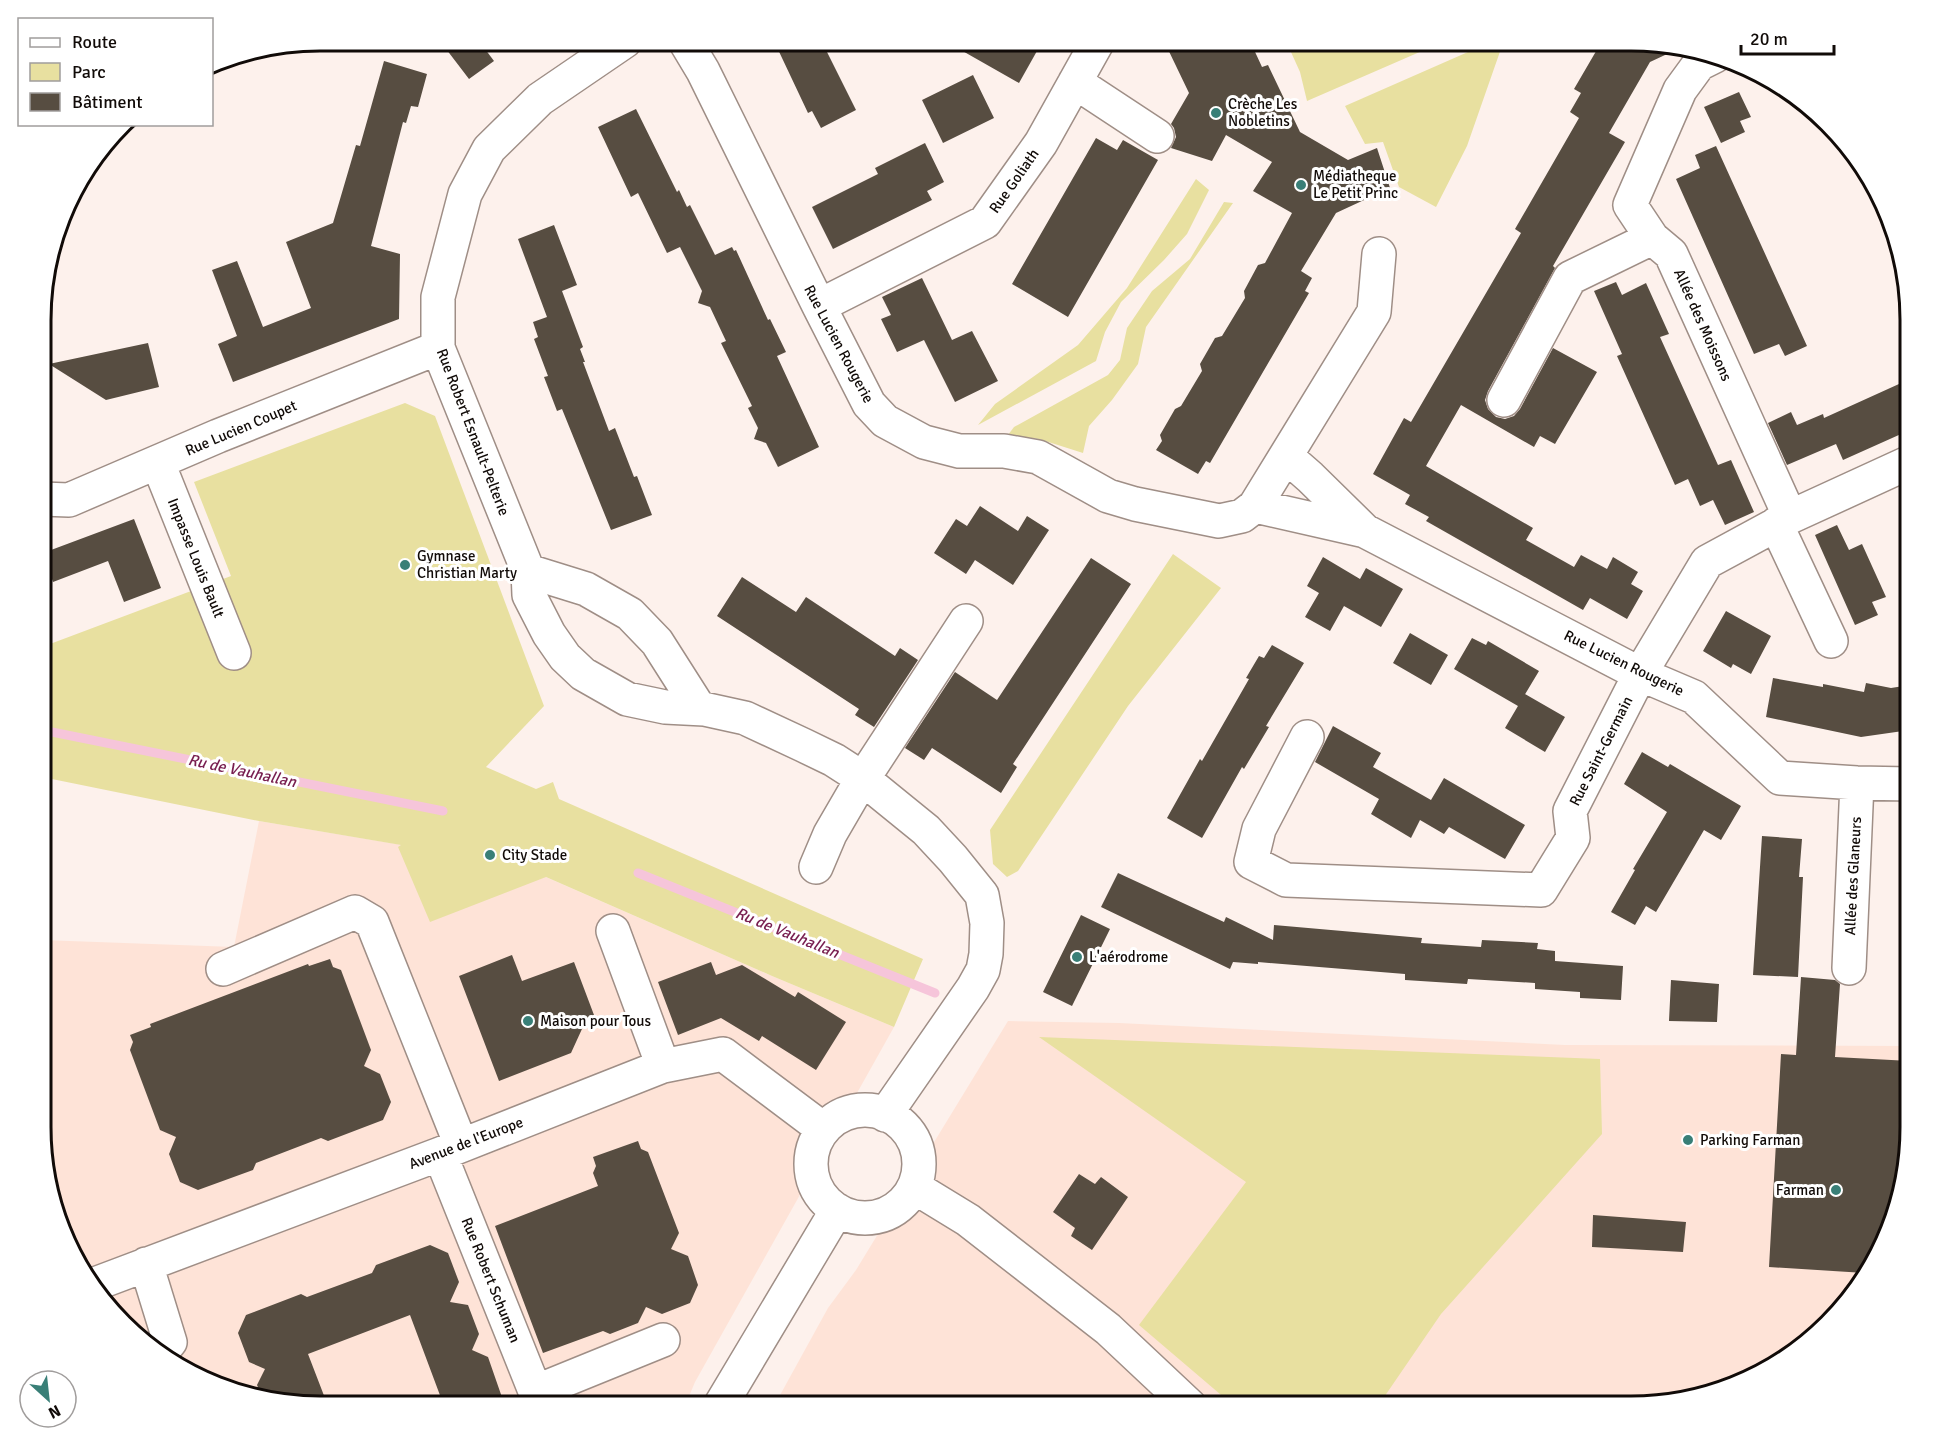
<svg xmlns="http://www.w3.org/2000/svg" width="1951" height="1447" viewBox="0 0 1951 1447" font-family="Signika,sans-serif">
<rect width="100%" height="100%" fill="#fdf1ec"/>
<path fill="#fee3d7" d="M 259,821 L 516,864 L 772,976 L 894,1027 L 695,1382 L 685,1406 L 302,1406 L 213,1385 L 136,1337 L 69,1251 L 41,1146 L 42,940 L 234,947 Z
M 1008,1021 L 1119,1023 L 1565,1045 L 1910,1046 L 1910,1146 L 1889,1234 L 1841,1311 L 1754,1378 L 1631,1406 L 774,1406 L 828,1308 L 856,1270 Z"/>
<path fill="#e8e0a0" d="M 1286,41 L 1445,41 L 1307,101 L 1300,72 Z
M 1493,41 L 1503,43 L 1467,146 L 1436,207 L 1399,187 L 1383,142 L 1365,144 L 1345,106 Z
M 1196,179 L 1209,190 L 1187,234 L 1164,260 L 1121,302 L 1105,332 L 1096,361 L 978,425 L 995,404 L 1078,345 L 1127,288 Z
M 1224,202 L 1233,203 L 1146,327 L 1138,364 L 1112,400 L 1089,426 L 1083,453 L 1039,439 L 1008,435 L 1014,427 L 1108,375 L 1120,360 L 1127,328 L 1152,291 L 1190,259 Z
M 405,403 L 435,416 L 544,706 L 486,767 L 536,789 L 553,782 L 559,799 L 923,959 L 894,1027 L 772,976 L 546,877 L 430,922 L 398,847 L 401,845 L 259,821 L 42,777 L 42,647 L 231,576 L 194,482 Z
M 1173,554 L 1221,588 L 1128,706 L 1018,871 L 1007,877 L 993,864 L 990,830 Z
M 1039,1037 L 1600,1059 L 1602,1134 L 1441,1314 L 1378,1406 L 1234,1406 L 1139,1325 L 1246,1182 Z"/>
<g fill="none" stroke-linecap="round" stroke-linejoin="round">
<path stroke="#f6c5da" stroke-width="9" d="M 42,730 L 443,811
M 638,873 L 935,993"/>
</g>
<path fill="#574d41" d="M 440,41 L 479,41 L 494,61 L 469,79 Z
M 774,41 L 817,41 L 821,50 L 825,48 L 856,110 L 821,128 L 812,111 L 808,113 Z
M 945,41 L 1018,41 L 1037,51 L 1019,83 Z
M 1164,41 L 1250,41 L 1262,67 L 1268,65 L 1300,132 L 1348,160 L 1377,148 L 1390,188 L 1336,213 L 1301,271 L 1312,278 L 1305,291 L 1309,293 L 1210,463 L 1206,461 L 1198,474 L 1156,450 L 1162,441 L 1160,435 L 1175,409 L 1181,406 L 1202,371 L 1200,364 L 1215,338 L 1222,336 L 1245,298 L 1244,291 L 1258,265 L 1265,263 L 1292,213 L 1253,191 L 1272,162 L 1226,135 L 1212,161 L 1171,148 L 1176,137 L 1174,128 L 1171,124 L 1189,93 Z
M 1602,41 L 1649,41 L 1680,48 L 1650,62 L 1609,133 L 1625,142 L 1553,266 L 1555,268 L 1488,391 L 1485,400 L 1488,409 L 1496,417 L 1505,419 L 1514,416 L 1520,409 L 1553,348 L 1597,372 L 1555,444 L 1540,436 L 1534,447 L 1461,405 L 1426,466 L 1533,528 L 1526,540 L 1574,567 L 1581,555 L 1607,569 L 1613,557 L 1638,572 L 1631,584 L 1643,591 L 1627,619 L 1590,598 L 1583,610 L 1426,521 L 1429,517 L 1405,504 L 1410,495 L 1373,474 L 1404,418 L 1411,422 L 1521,233 L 1515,229 L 1579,118 L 1570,112 L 1581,93 L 1574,89 Z
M 384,61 L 427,74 L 418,107 L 411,106 L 406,123 L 403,122 L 371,246 L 400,254 L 399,319 L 233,382 L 218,344 L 237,336 L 212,270 L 237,261 L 263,327 L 311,308 L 286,242 L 333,223 L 356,145 L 360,146 Z
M 973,75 L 994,118 L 943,143 L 922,100 Z
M 1739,92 L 1751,117 L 1740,121 L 1745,132 L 1721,143 L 1704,107 Z
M 636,109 L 677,192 L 679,190 L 687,207 L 690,205 L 715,255 L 732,247 L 734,251 L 736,250 L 768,320 L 770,319 L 786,352 L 777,356 L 819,447 L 778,467 L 766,443 L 754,439 L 758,428 L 748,408 L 752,406 L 721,343 L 726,341 L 710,307 L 698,303 L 702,291 L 680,247 L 667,253 L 638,193 L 631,197 L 598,127 Z
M 1096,138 L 1117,150 L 1123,140 L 1158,160 L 1068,317 L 1012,284 Z
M 925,143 L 944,182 L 927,191 L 932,200 L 833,249 L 812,207 L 878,174 L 875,168 Z
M 1716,146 L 1807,346 L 1785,356 L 1779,344 L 1754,354 L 1676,179 L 1700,168 L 1695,155 Z
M 554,225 L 577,285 L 562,291 L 583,347 L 580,349 L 585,362 L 583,362 L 609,431 L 615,428 L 634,477 L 637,476 L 652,515 L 611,530 L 562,409 L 557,411 L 544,377 L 548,376 L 534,339 L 538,337 L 533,322 L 547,317 L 518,239 Z
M 922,278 L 952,340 L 972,331 L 998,381 L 955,402 L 924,340 L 897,352 L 881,319 L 891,315 L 882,297 Z
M 1616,282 L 1622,295 L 1646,283 L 1669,334 L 1660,337 L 1718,465 L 1731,460 L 1754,512 L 1725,525 L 1713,500 L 1700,506 L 1688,479 L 1675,485 L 1617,356 L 1622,354 L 1594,291 Z
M 148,343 L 159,387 L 106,400 L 49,364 Z
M 1910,379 L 1910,430 L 1843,460 L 1836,444 L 1787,465 L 1768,423 L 1791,412 L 1797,425 L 1823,414 L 1824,418 Z
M 980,506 L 1018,531 L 1027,516 L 1049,530 L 1013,585 L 975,560 L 966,574 L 934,553 L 956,519 L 967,526 Z
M 134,519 L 161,588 L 124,602 L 108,561 L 53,582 L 43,553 Z
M 1837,525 L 1849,550 L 1862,544 L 1886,597 L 1872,602 L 1878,615 L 1855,625 L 1815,535 Z
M 1323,557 L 1360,579 L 1366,568 L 1403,589 L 1381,627 L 1344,606 L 1330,631 L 1305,617 L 1319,593 L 1307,586 Z
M 1091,558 L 1131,584 L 1013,764 L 1017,767 L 1001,793 L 932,748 L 924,760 L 905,748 L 955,672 L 997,700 Z
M 742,577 L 796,612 L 806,597 L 895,656 L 900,648 L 918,660 L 874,727 L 855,715 L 859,709 L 717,616 Z
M 1726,611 L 1771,636 L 1751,674 L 1733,664 L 1731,668 L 1703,651 Z
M 1410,633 L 1448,655 L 1431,685 L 1393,663 Z
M 1472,638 L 1486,645 L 1488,641 L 1539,671 L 1518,706 L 1454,669 Z
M 1272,645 L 1304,663 L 1266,726 L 1269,727 L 1244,769 L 1242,767 L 1202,838 L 1167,818 L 1200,759 L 1202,761 L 1249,679 L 1246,678 L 1259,656 L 1264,658 Z
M 1773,678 L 1823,687 L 1823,684 L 1864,692 L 1866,683 L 1891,688 L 1910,685 L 1910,730 L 1861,737 L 1766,717 Z
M 1525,694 L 1565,717 L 1545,752 L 1505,728 Z
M 1333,726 L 1381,753 L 1373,767 L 1431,800 L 1444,778 L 1525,825 L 1505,859 L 1449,827 L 1444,834 L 1420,820 L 1411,838 L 1371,814 L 1379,799 L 1315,762 Z
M 1642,752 L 1668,767 L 1670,764 L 1741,806 L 1721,840 L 1704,830 L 1656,912 L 1646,906 L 1635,925 L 1611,912 L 1635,870 L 1633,869 L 1667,812 L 1624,784 Z
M 1762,836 L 1802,839 L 1799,877 L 1803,877 L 1798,977 L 1753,975 Z
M 1118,873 L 1224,922 L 1226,917 L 1273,940 L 1274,925 L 1422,938 L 1421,943 L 1481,947 L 1482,940 L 1538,943 L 1537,949 L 1555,951 L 1555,961 L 1623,966 L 1621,1000 L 1580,998 L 1580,992 L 1535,989 L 1535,983 L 1468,979 L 1467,984 L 1405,980 L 1405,974 L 1258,962 L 1258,964 L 1233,962 L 1230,969 L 1101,907 Z
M 1081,915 L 1110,929 L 1072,1006 L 1043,992 Z
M 512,955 L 522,981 L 574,962 L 594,1015 L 587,1018 L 571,1053 L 499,1081 L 459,976 Z
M 330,959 L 333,967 L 341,970 L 371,1050 L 364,1066 L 380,1074 L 391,1102 L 383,1120 L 328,1141 L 321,1138 L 256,1163 L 253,1170 L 198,1190 L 180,1182 L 169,1154 L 176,1137 L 160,1130 L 130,1050 L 133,1042 L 130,1035 L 151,1027 L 150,1024 L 308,964 L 309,966 Z
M 711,962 L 716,975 L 742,965 L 795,997 L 798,992 L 846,1022 L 816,1070 L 762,1036 L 759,1041 L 721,1018 L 678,1035 L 658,982 Z
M 1801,977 L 1835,980 L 1840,984 L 1835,1057 L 1910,1061 L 1910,1146 L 1889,1234 L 1865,1273 L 1769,1267 L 1781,1054 L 1796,1055 Z
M 1671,980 L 1719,984 L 1717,1022 L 1669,1021 Z
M 638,1141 L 641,1149 L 648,1152 L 679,1233 L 671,1249 L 688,1256 L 698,1285 L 690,1303 L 662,1314 L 646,1307 L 638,1323 L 610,1334 L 603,1331 L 543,1353 L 495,1226 L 598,1186 L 593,1173 L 596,1166 L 593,1157 Z
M 1079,1174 L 1095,1184 L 1101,1177 L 1128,1197 L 1092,1250 L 1071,1236 L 1075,1228 L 1053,1212 Z
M 1593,1215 L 1686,1222 L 1683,1252 L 1592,1247 Z
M 430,1245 L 448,1253 L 459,1282 L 450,1302 L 468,1305 L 479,1334 L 472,1350 L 488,1357 L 505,1406 L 444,1406 L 410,1315 L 308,1354 L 328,1406 L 302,1406 L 262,1397 L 257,1385 L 265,1369 L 249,1362 L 238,1333 L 246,1315 L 301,1294 L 307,1297 L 372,1273 L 376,1265 Z"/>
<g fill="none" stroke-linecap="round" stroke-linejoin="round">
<defs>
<path id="minor" d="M 625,41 L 540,99 L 489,149 L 465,194 L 438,297 L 438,348 L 528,571 L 529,595 L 549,634 L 565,657 L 583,674 L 627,699 L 665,707 L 704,709 L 745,718 L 803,745 L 834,760 L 862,778 L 926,830 L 953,859 L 982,895 L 987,923 L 986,954 L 983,970 L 973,988 L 885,1115
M 685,41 L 703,71 L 819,306 L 869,404 L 885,421 L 924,442 L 959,451 L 1004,451 L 1038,457 L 1108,496 L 1135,504 L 1219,521 L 1242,516 L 1255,506 L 1374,312 L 1379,254
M 1715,56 L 1699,64 L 1680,90 L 1630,205 L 1652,238 L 1671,254 L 1790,517
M 1075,82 L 1157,136
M 819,306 L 985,222 L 1041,143 L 1098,41
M 1504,400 L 1570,278 L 1652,238
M 1286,456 L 1310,477 L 1365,531
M 158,463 L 234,653
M 42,499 L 69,500 L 218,436 L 438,348
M 1255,506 L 1365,531 L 1640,674 L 1694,697 L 1780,778 L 1857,783 L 1910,784
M 1776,524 L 1831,641
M 528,571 L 586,589 L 630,614 L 657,642 L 699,708
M 1307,737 L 1259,829 L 1251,862 L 1286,880 L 1541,890 L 1573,838 L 1570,811 L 1640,674 L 1707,562 L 1790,517 L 1910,462
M 816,867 L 830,834 L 855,791 L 966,621
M 613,931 L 663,1066
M 1849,968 L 1857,783
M 223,969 L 355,912 L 372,922 L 461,1145
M811 1164a54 54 0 1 1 108 0a54 54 0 1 1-108 0Z
M 440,1154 L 541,1406
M 914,1187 L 968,1220 L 1108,1329 L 1190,1406
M 146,1264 L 170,1342 L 165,1348 L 158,1351
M 95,1284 L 440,1154 L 663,1066 L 723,1054 L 823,1129
M 535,1392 L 663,1340
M 720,1406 L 837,1210"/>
</defs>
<use href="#minor" stroke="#9f8e86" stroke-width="36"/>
<use href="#minor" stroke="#fff" stroke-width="33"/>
</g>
<g fill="#397f77" stroke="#fff" stroke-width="2">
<circle cx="1216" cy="113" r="6"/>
<circle cx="1301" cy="185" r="6"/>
<circle cx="405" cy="565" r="6"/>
<circle cx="490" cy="855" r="6"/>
<circle cx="1077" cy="957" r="6"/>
<circle cx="528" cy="1021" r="6"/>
<circle cx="1688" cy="1140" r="6"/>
<circle cx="1836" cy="1190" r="6"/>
</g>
<g text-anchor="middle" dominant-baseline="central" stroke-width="6" stroke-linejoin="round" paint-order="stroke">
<g font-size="15" fill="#110b08" stroke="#fff" text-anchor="start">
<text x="1228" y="104">Crèche Les<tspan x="1228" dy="17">Nobletins</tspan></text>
<text x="1313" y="176">Médiatheque<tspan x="1313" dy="17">Le Petit Princ</tspan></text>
<text x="417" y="556">Gymnase<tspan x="417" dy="17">Christian Marty</tspan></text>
<text x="502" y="855">City Stade</text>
<text x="1089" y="957">L'aérodrome</text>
<text x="540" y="1021">Maison pour Tous</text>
<text x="1700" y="1140">Parking Farman</text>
<text x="1824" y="1190" text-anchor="end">Farman</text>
</g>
<g font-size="15" fill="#110b08" stroke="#fff">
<text transform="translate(1014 181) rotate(-55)">Rue Goliath</text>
<text transform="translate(1703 325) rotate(66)">Allée des Moissons</text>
<text transform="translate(839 344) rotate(62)">Rue Lucien Rougerie</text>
<text transform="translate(241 428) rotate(-23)">Rue Lucien Coupet</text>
<text transform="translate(473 432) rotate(69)">Rue Robert Esnault-Pelterie</text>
<text transform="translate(196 558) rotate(68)">Impasse Louis Bault</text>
<text transform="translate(1624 663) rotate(26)">Rue Lucien Rougerie</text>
<text transform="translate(1601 751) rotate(-63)">Rue Saint-Germain</text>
<text transform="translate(1853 876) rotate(-87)">Allée des Glaneurs</text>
<text transform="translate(466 1143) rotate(-21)">Avenue de l'Europe</text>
<text transform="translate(491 1280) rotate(68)">Rue Robert Schuman</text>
</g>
<g font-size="16" font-style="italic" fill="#781f50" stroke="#fff">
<text transform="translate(242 771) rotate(12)">Ru de Vauhallan</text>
<text transform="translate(787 933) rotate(22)">Ru de Vauhallan</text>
</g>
</g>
<path d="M0 0H1951V1447H0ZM320 51H1631A269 269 0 0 1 1900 320V1127A269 269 0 0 1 1631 1396H320A269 269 0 0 1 51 1127V320A269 269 0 0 1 320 51Z" fill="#fff" fill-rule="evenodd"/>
<path fill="none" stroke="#110b08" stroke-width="3" d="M320 51H1631A269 269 0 0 1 1900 320V1127A269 269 0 0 1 1631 1396H320A269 269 0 0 1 51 1127V320A269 269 0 0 1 320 51Z"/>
<rect x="18" y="18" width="195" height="108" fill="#ffffff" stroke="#a09d9c" stroke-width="1.5"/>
<rect x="30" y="38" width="30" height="9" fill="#ffffff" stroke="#a09d9c" stroke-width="1.5"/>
<text x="72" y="48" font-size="18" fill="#110b08">Route</text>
<rect x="30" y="63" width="30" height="18" fill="#e8e0a0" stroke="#a09d9c" stroke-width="1.5"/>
<text x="72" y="78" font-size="18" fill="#110b08">Parc</text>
<rect x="30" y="93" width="30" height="18" fill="#574d41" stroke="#a09d9c" stroke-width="1.5"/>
<text x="72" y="108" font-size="18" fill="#110b08">Bâtiment</text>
<g transform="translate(48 1399) rotate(153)"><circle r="28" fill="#ffffff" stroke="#a09d9c" stroke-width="1.5"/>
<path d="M0-4.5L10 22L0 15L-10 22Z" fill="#397f77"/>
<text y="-9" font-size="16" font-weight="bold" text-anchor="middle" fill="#110b08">N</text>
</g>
<path d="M1741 45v9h93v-9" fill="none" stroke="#110b08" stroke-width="3"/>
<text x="1750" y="45" font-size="18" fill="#110b08" stroke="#ffffff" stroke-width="4.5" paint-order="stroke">20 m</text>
</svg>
